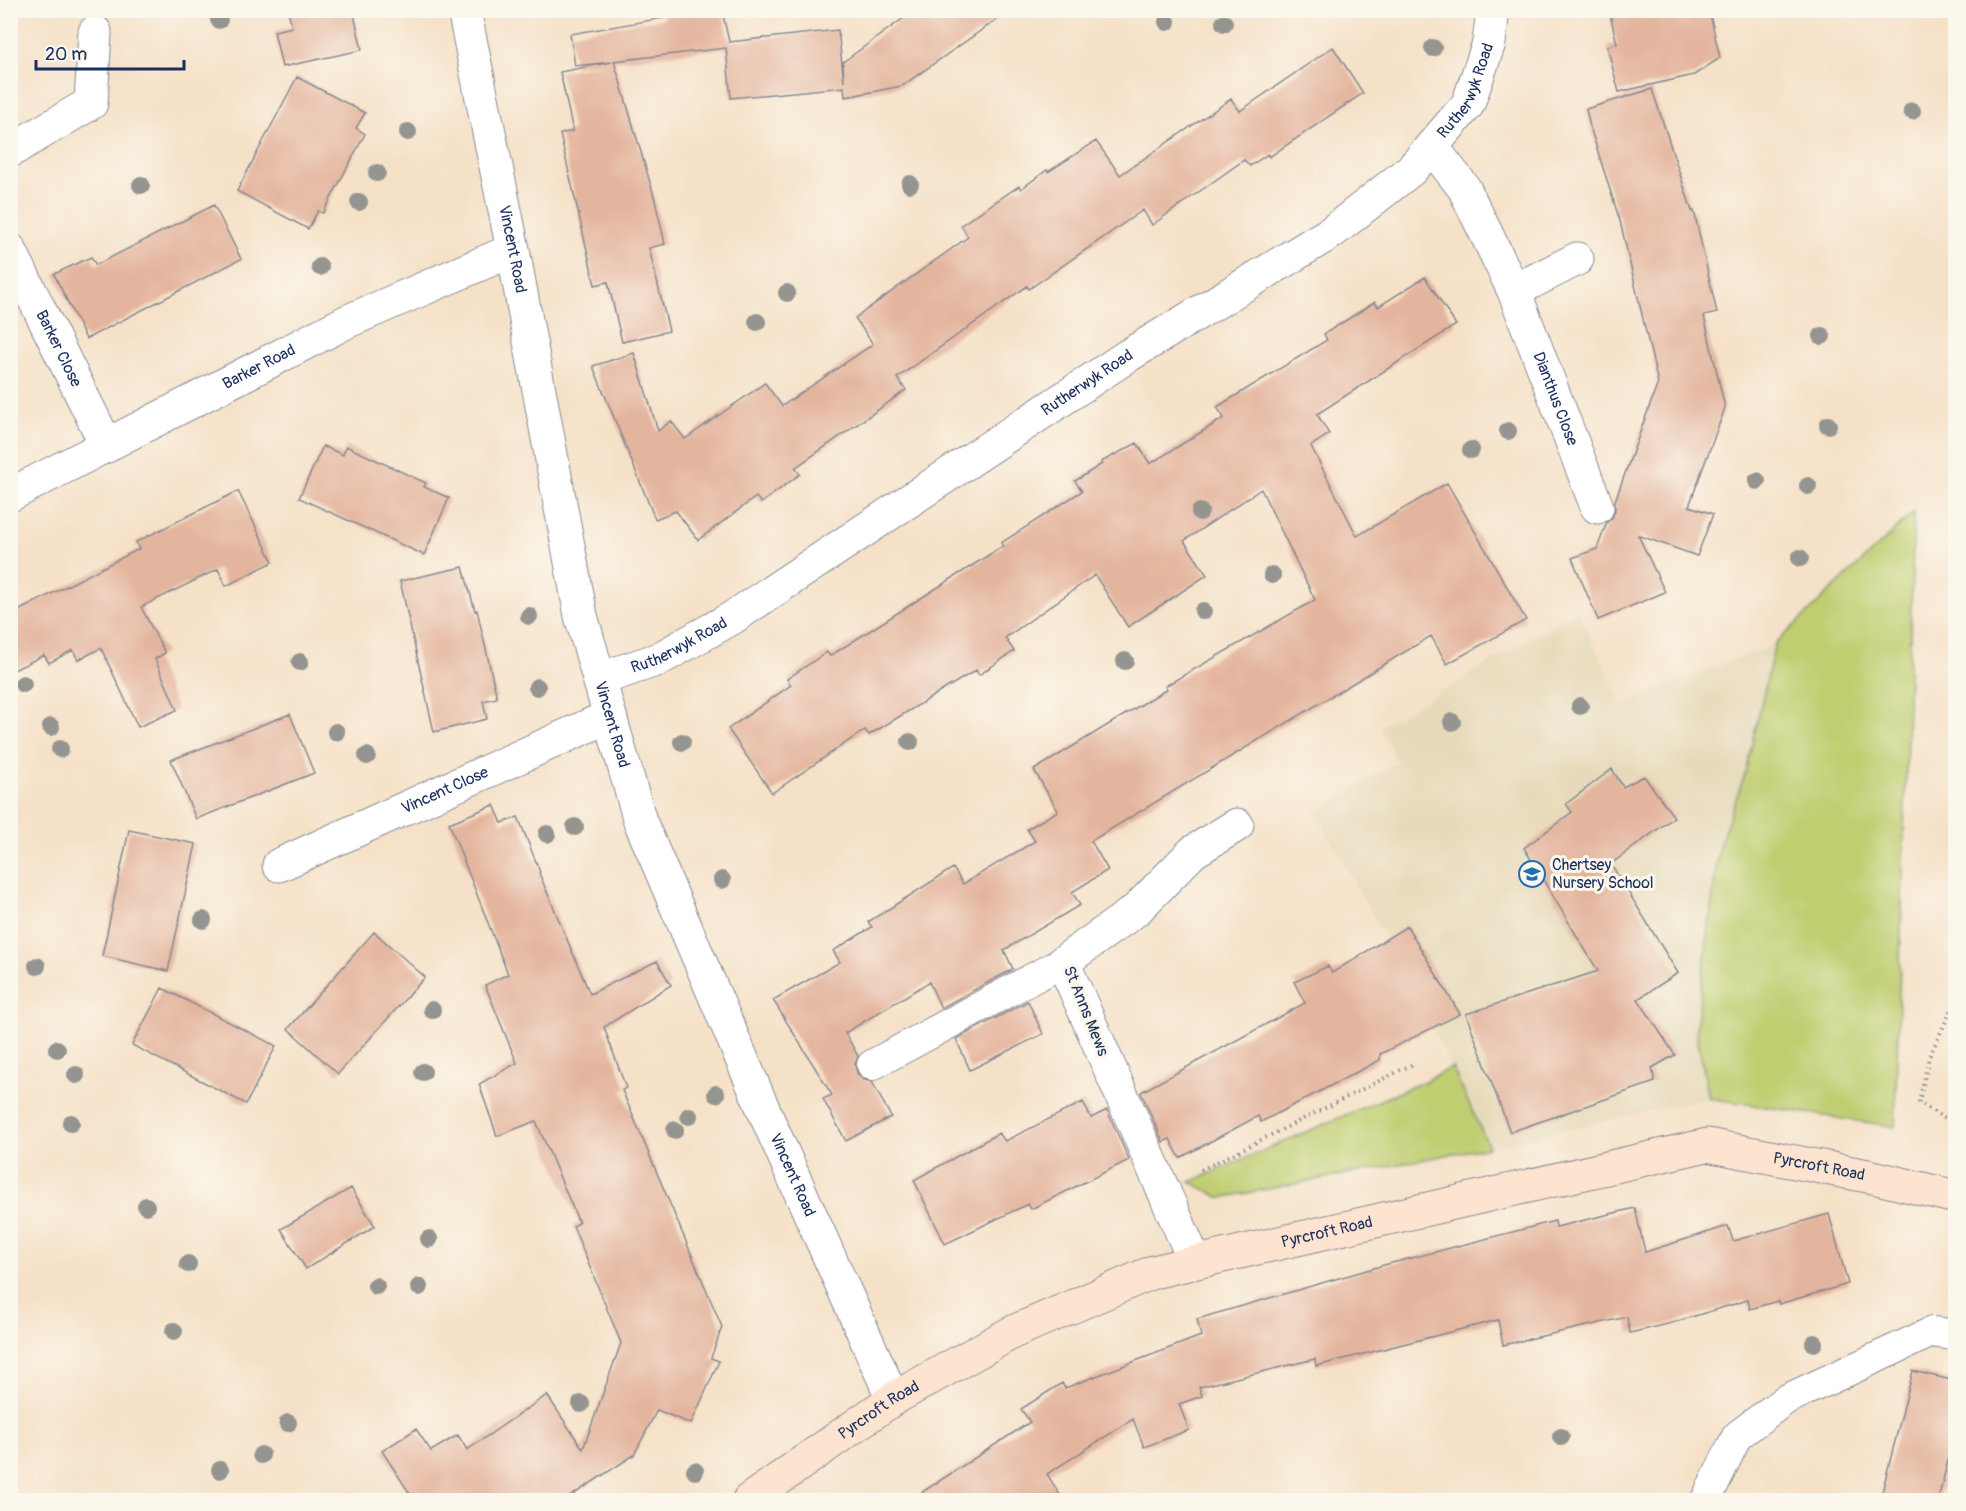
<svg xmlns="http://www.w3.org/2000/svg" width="1966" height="1511" viewBox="0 0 1966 1511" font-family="Pangolin,sans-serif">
<rect width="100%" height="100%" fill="#fbf7ec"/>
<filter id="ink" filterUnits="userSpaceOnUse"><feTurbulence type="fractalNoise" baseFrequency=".0167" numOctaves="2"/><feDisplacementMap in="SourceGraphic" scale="12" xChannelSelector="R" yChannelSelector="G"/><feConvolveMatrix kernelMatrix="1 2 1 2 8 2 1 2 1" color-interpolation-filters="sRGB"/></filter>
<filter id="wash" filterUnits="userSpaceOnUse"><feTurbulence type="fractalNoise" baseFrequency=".008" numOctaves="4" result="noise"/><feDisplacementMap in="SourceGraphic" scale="24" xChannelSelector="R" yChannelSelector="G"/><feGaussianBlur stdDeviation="1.35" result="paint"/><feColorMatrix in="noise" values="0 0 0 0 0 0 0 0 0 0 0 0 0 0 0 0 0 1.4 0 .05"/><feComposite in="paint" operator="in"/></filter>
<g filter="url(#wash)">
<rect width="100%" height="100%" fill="#f5e1c7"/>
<path fill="#e7daba" d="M 1578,611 L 1622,703 L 1775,644 L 1745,774 L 1719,846 L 1696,1030 L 1709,1098 L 1489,1147 L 1409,979 L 1315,812 L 1397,762 L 1380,727 Z"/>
<path fill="#bfce71" stroke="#6d7e68" stroke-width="1.5" d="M 1914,512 L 1895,1127 L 1709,1098 L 1696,1030 L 1719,846 L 1745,774 L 1775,644 Z
M 1452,1067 L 1489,1147 L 1221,1198 L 1190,1182 L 1427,1080 Z"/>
<g id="blocks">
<path fill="#e4b59e" d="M 288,10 L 353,10 L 362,50 L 282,67 L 274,31 L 292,27 Z
M 663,10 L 722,10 L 729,42 L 838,30 L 844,81 L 843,62 L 915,10 L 1010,10 L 902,86 L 845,97 L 844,87 L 731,98 L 726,48 L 614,61 L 654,196 L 665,244 L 649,248 L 669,331 L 622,342 L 608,282 L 595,285 L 560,134 L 573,131 L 560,72 L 612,62 L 575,66 L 570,34 L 664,18 Z
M 1609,10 L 1709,10 L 1720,58 L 1694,75 L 1619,92 L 1607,46 L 1617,44 Z
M 1333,47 L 1363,93 L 1269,157 L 1268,154 L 1250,166 L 1244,160 L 1152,225 L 1143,210 L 1029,289 L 1027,286 L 897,378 L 906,390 L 795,468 L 800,474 L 761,503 L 756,497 L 698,540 L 676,511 L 655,519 L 593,366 L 634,353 L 658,431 L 671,421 L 685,439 L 765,383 L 782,406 L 873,344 L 855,318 L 968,237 L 961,225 L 1019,186 L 1021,189 L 1047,170 L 1048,172 L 1096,141 L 1120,175 L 1231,99 L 1240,111 Z
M 297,77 L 365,113 L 356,128 L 365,134 L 323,213 L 318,211 L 308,229 L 237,191 Z
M 1652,89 L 1692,211 L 1694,211 L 1717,313 L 1704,316 L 1725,408 L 1689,506 L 1713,514 L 1697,556 L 1638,535 L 1665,592 L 1598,620 L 1572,558 L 1597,549 L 1607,522 L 1612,518 L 1615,510 L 1615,501 L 1658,383 L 1620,221 L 1590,127 L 1586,109 Z
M 214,205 L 241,259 L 86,339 L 54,274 L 91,257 L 96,265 Z
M 1425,277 L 1456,325 L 1317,414 L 1329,434 L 1311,446 L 1357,536 L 1447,483 L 1526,620 L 1447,664 L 1431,636 L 1091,841 L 1108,870 L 1072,892 L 1080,905 L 1004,950 L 1013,969 L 941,1008 L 929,982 L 845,1033 L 858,1056 L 855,1064 L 857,1073 L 862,1079 L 872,1082 L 891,1117 L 846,1141 L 823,1099 L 832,1095 L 773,1000 L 840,962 L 833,951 L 872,927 L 868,922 L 953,868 L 963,884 L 1035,841 L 1027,829 L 1058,811 L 1034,770 L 1167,689 L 1165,686 L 1315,600 L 1261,489 L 1184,541 L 1207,575 L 1128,627 L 1095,575 L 1005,638 L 1014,651 L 979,675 L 976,670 L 869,735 L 865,730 L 772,793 L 728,729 L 791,685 L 787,679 L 827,652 L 830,656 L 1003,546 L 1001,543 L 1082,491 L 1075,481 L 1102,464 L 1101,462 L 1137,443 L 1150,464 L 1224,418 L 1217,407 L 1327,340 L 1324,334 L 1375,302 L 1378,307 Z
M 323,446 L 343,455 L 346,446 L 426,483 L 424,487 L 449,498 L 424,555 L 299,498 Z
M 238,491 L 273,562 L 226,586 L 218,569 L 141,607 L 165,653 L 155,659 L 177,710 L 138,727 L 101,648 L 78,660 L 73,650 L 49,663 L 44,655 L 10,672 L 10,615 L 139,549 L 136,542 Z
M 463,567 L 475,611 L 477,610 L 497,698 L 483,701 L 487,719 L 434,732 L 400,581 Z
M 290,714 L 314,773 L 196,819 L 171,760 Z
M 1612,769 L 1623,787 L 1644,776 L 1674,817 L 1611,864 L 1678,973 L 1638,999 L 1675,1055 L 1652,1068 L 1655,1082 L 1510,1132 L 1466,1014 L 1598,971 L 1524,848 L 1572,812 L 1566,804 Z
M 494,805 L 502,823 L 518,817 L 540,872 L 539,873 L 590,994 L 657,961 L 671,985 L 604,1027 L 626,1088 L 622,1090 L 722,1327 L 711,1358 L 719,1361 L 691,1424 L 657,1410 L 634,1455 L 565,1500 L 414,1500 L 382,1451 L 416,1429 L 431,1451 L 458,1435 L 467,1450 L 547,1395 L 583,1449 L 621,1343 L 573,1226 L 579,1223 L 536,1121 L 497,1136 L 479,1084 L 517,1063 L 485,985 L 508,974 L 449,823 Z
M 129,830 L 196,844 L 168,971 L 102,956 Z
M 1407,926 L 1460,1014 L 1380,1054 L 1380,1060 L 1261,1122 L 1258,1116 L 1180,1158 L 1170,1139 L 1163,1142 L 1141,1092 L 1305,1003 L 1294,982 L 1328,966 L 1332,973 Z
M 374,932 L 425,977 L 338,1074 L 288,1029 Z
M 162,988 L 276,1046 L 246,1104 L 132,1045 Z
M 1028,1001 L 1043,1034 L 970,1070 L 956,1039 Z
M 1083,1102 L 1091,1118 L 1107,1110 L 1129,1160 L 1031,1209 L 1028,1204 L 945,1244 L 914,1180 L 999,1133 L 1005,1141 Z
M 351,1188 L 375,1226 L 306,1269 L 281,1229 Z
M 1635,1208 L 1645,1252 L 1728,1226 L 1733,1241 L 1829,1214 L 1848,1284 L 1779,1304 L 1778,1301 L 1750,1309 L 1748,1300 L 1668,1324 L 1630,1333 L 1627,1317 L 1503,1345 L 1498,1320 L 1316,1366 L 1315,1359 L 1199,1387 L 1202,1396 L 1179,1404 L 1189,1430 L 1144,1447 L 1133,1419 L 1047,1474 L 1063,1500 L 910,1500 L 1030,1422 L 1021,1409 L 1062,1383 L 1065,1388 L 1201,1336 L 1197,1319 L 1384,1265 L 1555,1221 L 1556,1227 Z
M 1913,1371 L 1956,1381 L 1956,1428 L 1938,1500 L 1880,1500 Z"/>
</g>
</g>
<g filter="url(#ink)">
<use href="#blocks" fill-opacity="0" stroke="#888892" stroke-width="1.5"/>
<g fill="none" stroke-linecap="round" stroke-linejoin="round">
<defs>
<path id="lane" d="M 872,1065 L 1063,962
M 1706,1500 L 1737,1436 L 1785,1400 L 1932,1332 L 1956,1335"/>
<g id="street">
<path id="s1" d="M 464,10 L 513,250 L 581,616 L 640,821 L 768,1120 L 893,1399"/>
<path id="s2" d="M 1432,147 L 1464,188 L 1514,291 L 1597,507"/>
<path d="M 10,151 L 91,103 L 95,32"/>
<path id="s3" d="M 10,250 L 107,446"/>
<path d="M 1514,291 L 1577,259"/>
<path id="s4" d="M 10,495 L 346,322 L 513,250"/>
<path id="s5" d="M 600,679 L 659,659 L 732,618 L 1129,355 L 1332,232 L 1412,169 L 1468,104 L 1489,43 L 1493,10"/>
<path id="s6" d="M 279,865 L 610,716"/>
<path d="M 1195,1262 L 1063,962 L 1136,910 L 1193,852 L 1237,825"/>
</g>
<g id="secondary">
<path id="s7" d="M 749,1500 L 893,1399 L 1013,1332 L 1153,1272 L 1707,1145 L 1873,1177 L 1956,1197"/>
</g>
</defs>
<use href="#lane" stroke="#888892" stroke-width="32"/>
<use href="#street" stroke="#888892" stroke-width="35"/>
<use href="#secondary" stroke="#888892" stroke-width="35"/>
<path stroke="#888892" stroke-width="4" stroke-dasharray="1.5 4.5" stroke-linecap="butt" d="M 1956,1000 L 1929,1057 L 1919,1102 L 1956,1126
M 1201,1170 L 1413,1064"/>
<use href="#lane" stroke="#fff" stroke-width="30"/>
<use href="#street" stroke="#fff" stroke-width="33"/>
<use href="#secondary" stroke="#fde4d1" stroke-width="33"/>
</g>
<g fill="#949590">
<circle cx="219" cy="20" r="9"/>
<circle cx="1167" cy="22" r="9"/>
<circle cx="1224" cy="23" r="9"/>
<circle cx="1433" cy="48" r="9"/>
<circle cx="1912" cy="111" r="9"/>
<circle cx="408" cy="132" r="9"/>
<circle cx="377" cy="173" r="9"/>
<circle cx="910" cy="184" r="9"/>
<circle cx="141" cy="185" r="9"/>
<circle cx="359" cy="202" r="9"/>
<circle cx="320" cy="267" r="9"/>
<circle cx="787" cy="293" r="9"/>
<circle cx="757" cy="322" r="9"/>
<circle cx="1822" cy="336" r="9"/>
<circle cx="1828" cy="425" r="9"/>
<circle cx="1508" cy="431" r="9"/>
<circle cx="1471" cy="450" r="9"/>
<circle cx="1757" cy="481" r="9"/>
<circle cx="1808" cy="486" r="9"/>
<circle cx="1200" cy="512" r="9"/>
<circle cx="1800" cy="558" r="9"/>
<circle cx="1272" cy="575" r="9"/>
<circle cx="1203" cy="611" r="9"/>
<circle cx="529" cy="616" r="9"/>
<circle cx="1125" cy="661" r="9"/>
<circle cx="300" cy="662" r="9"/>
<circle cx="23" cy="684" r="9"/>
<circle cx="537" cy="687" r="9"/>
<circle cx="1580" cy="706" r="9"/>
<circle cx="1452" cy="722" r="9"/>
<circle cx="51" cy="727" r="9"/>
<circle cx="336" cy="732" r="9"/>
<circle cx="682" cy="742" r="9"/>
<circle cx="910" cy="742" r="9"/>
<circle cx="60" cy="749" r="9"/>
<circle cx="367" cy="756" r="9"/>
<circle cx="575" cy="827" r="9"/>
<circle cx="547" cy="834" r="9"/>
<circle cx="722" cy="880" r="9"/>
<circle cx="203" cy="920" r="9"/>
<circle cx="37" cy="966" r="9"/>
<circle cx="432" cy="1010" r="9"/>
<circle cx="57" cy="1049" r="9"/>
<circle cx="423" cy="1072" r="9"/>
<circle cx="76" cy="1075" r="9"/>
<circle cx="716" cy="1094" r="9"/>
<circle cx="689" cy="1116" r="9"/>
<circle cx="71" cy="1123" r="9"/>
<circle cx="675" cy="1130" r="9"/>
<circle cx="146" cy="1206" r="9"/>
<circle cx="429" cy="1239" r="9"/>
<circle cx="188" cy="1264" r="9"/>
<circle cx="376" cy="1286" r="9"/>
<circle cx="419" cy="1287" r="9"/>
<circle cx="174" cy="1331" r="9"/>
<circle cx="1814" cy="1343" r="9"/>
<circle cx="581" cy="1404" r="9"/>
<circle cx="288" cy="1423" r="9"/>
<circle cx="1561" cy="1437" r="9"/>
<circle cx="261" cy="1455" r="9"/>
<circle cx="220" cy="1470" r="9"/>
<circle cx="695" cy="1471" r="9"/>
</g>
</g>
<defs>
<symbol id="school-ring" viewBox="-11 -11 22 22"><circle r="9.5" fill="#fbf7ec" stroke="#1f6fb2" stroke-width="1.5"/><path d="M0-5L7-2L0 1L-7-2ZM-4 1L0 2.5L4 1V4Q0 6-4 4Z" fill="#1f6fb2"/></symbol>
</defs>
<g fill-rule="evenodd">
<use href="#school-ring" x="1517" y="859" width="30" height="30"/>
</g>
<g text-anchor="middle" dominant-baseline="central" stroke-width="6" stroke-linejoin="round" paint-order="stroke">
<g font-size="16" fill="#1b2f5e" stroke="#fbf7ec">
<text stroke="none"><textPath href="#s5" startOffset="1058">Rutherwyk Road</textPath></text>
<text stroke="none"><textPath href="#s1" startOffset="244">Vincent Road</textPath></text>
<text stroke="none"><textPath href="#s3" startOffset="110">Barker Close</textPath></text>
<text stroke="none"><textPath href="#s4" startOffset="280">Barker Road</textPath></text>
<text stroke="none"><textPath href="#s5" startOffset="572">Rutherwyk Road</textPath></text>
<text stroke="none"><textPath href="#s2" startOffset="282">Dianthus Close</textPath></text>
<text stroke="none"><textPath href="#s5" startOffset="86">Rutherwyk Road</textPath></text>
<text stroke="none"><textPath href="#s1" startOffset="730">Vincent Road</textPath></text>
<text stroke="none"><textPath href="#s6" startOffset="182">Vincent Close</textPath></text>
<text transform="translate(1086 1011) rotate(68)">St Anns Mews</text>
<text stroke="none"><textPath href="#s7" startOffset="1148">Pyrcroft Road</textPath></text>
<text stroke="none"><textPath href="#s1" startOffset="1216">Vincent Road</textPath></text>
<text stroke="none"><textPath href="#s7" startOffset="644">Pyrcroft Road</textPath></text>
<text stroke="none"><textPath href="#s7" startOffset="158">Pyrcroft Road</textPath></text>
</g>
<g font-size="16" fill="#1b2f5e" stroke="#fbf7ec" text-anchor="start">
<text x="1552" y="865">Chertsey<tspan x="1552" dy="18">Nursery School</tspan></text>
</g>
</g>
<rect width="1966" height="1511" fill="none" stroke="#fbf7ec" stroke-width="36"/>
<path d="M36 60v9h148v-9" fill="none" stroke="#1b2f5e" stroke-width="3"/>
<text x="45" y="60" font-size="18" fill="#1b2f5e" stroke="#fbf7ec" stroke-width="4.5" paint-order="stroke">20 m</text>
</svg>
